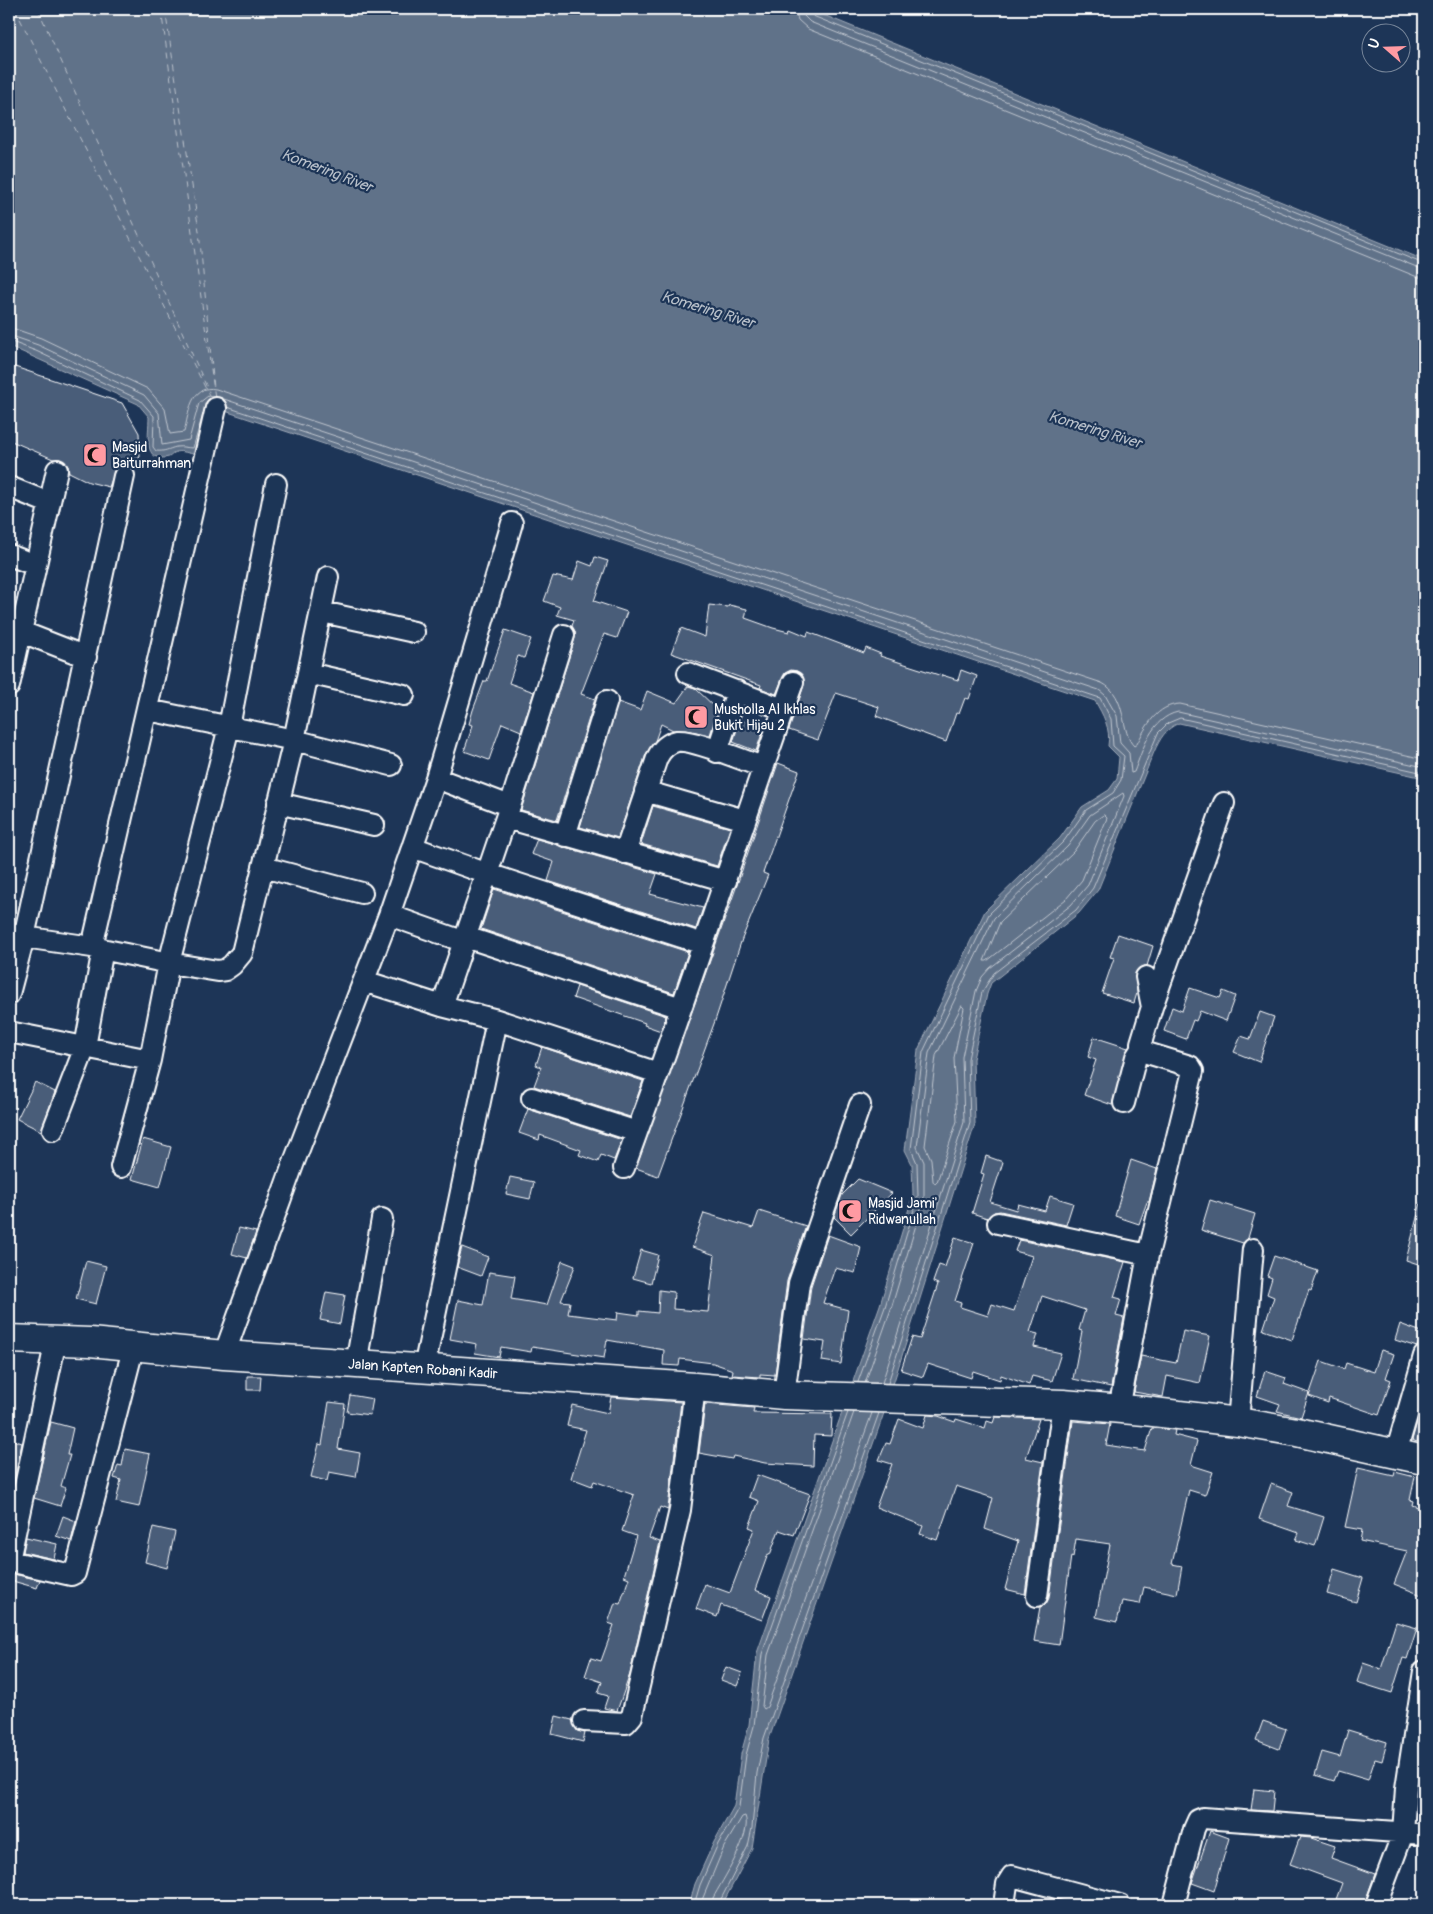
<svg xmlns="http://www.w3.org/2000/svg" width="1433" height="1914" viewBox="0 0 1433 1914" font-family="Pangolin,sans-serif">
<rect width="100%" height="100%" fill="#1d3557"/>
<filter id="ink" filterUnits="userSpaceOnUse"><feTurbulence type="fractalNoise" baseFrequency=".02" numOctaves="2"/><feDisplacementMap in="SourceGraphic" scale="10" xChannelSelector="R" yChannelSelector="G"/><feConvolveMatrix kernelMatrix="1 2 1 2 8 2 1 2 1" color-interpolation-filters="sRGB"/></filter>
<g filter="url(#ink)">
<path fill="#617289" stroke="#a0aab8" d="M 9,9 L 809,9 L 1424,260 L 1424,778 L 1179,723 C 1165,729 1160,739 1154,752 L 1098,890 L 1079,913 L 991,983 L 987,994 L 973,1059 L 975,1124 L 884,1413 L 769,1739 L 752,1848 L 722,1905 L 689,1905 L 695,1884 L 714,1842 L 734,1806 L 741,1754 L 749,1725 L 757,1653 L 880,1305 L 913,1195 L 912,1164 L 905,1150 L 918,1050 L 985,911 L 1060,838 L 1082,807 L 1109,790 L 1117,779 L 1119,757 L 1108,746 C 1111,728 1103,715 1095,701 L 210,406 L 199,449 L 195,454 C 189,454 182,450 176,452 C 173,453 171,456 169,457 C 142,464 149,433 149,417 L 138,404 L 9,346 Z"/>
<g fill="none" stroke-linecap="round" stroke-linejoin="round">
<path stroke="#c0c7d0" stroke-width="1" d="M 795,9 L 798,20 L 808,29 L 1415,276 L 1424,278
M 803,9 L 804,16 L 810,22 L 1424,270
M 809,9 L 813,16 L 1424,264
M 9,327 L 41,338 L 148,389 L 165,409 L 170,434 L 184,432 C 189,414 190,384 216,389 L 1102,683 C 1128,696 1120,733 1134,746 L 1137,744 C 1146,726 1157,705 1180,704 L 1424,759
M 9,335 L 38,345 L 144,395 L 159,413 L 162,445 L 189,440 L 199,403 L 208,396 L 217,397
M 9,341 L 36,351 L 140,400 L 154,416 L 153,447 L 156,451 C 165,452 168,449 176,447 C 182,446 187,448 193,448 L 206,404
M 221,398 L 1099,690 L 1105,695 L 1117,716 L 1120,743 L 1129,753 L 1131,773 L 1134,772 C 1143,749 1151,718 1178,712 L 1424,767
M 227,407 L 1100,698 L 1111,719 L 1113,746 L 1124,756 L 1121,780 L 1113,793 L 1086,810 L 1064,841 L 989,914 L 923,1052 L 911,1149 L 917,1163 L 918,1196 L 885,1307 L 858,1382
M 1104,815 L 1107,818 L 1082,880 L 1066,899 L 987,961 L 984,961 L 1000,922 L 1074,851 L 1095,821 Z
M 962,1006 L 964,1008 L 954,1058 L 957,1121 L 937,1182 L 935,1184 L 933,1181 L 931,1159 L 925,1146 L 936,1056 Z
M 865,1383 L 891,1309 L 924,1198 L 924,1162 L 917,1147 L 929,1053 L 994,918 L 1068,846 L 1090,815 L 1123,793 L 1124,796 L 1088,885 L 1071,905 L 990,968 L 982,977 L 976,991 L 962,1057 L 964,1122 L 882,1383
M 888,1383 L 970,1123 L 968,1059 L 982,992 L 994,973 L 1076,910 L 1093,888 L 1158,733 L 1168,723 L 1180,718 L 1424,773
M 854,1412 L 768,1655 L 762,1706 L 764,1709 L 767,1707 L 872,1413
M 694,1905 L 700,1885 L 718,1844 L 739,1807 L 746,1755 L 754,1726 L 762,1654 L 848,1412
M 700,1905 L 724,1847 L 742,1817 L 745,1816 C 753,1834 722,1881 713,1898 L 712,1905
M 718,1905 L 748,1846 L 752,1828 L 757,1773 L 764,1738 L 879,1413"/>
<path stroke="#b8c0ca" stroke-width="1" stroke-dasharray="6 5" stroke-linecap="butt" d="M 15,9 L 211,399
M 38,9 L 209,392
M 161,9 L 215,398
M 165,9 L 199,231 L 214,388"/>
</g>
<path fill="#4a5d79" stroke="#fff" d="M 9,365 L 122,403 L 139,433 L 140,457 L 130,466 L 121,465 L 116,468 L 109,487 L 89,482 L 69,472 L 68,466 L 60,459 L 53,459 L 9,440 Z
M 595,557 L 608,561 L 594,601 L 627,612 L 617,638 L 604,634 L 581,694 L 595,699 L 557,820 L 521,810 L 575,638 L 575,632 L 572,626 L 574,620 L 557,615 L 560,607 L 544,601 L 553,576 L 573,580 L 579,561 L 592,566 Z
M 709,605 L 728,607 L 729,605 L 747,609 L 745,618 L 773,628 L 789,632 L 790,629 L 807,636 L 808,632 L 864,653 L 866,648 L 881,654 L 880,656 L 942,676 L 942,675 L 958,680 L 961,670 L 977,676 L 969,699 L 965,698 L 959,714 L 956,713 L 946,742 L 876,716 L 879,707 L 836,693 L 818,740 L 789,730 L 804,685 L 802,675 L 797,671 L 791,670 L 785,673 L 776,694 L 760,688 L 761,685 L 671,653 L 681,628 L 705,637 Z
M 505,630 L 531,639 L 524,658 L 518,656 L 509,683 L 534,692 L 521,731 L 502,723 L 489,760 L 464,751 L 473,725 L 469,724 L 473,710 L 484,681 L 487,681 Z
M 688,686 L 695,688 L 718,710 L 710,735 L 687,730 L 673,730 L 661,724 L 655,741 L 646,754 L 618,838 L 580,827 L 618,702 L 640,710 L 647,691 L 676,703 Z
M 740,720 L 764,728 L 756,751 L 733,742 Z
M 778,763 L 799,771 L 763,873 L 768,875 L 742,939 L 715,1021 L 658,1176 L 636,1168 L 737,885 Z
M 653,806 L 730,828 L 717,866 L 641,844 Z
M 537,839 L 657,874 L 650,894 L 703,908 L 696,929 L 548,881 L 554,862 L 531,854 Z
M 494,889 L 688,952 L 674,993 L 481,929 Z
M 1118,934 L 1153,946 L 1147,966 L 1139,968 L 1135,973 L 1137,993 L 1134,1003 L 1102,993 L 1114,958 L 1110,957 Z
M 577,986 L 666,1016 L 661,1031 L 644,1025 L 645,1023 L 573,998 Z
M 1190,988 L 1220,998 L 1223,991 L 1235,996 L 1226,1021 L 1200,1011 L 1196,1021 L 1193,1020 L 1186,1039 L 1164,1031 L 1172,1007 L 1182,1011 Z
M 1260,1012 L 1274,1017 L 1259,1062 L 1234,1052 L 1241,1036 L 1250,1039 Z
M 1094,1037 L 1128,1048 L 1112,1105 L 1084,1095 L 1096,1060 L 1088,1057 Z
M 542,1047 L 643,1081 L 630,1117 L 534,1086 L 541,1067 L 536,1065 Z
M 35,1082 L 55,1092 L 41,1131 L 17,1119 Z
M 528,1109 L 622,1140 L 614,1160 L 601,1155 L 598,1162 L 579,1155 L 581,1150 L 540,1135 L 539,1140 L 519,1133 Z
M 143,1139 L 171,1147 L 160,1187 L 132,1179 Z
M 986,1156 L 1003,1162 L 990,1202 L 1016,1210 L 1018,1204 L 1045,1211 L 1050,1196 L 1073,1203 L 1066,1225 L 1000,1211 L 994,1212 L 987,1218 L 972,1213 L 984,1174 L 981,1173 Z
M 1131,1160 L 1157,1169 L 1149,1202 L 1147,1202 L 1139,1224 L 1115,1216 Z
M 510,1177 L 534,1182 L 530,1199 L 506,1194 Z
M 858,1179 L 892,1193 L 851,1234 L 834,1217 L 842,1195 Z
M 1210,1200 L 1255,1214 L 1248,1238 L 1243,1243 L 1201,1230 Z
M 1421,1202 L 1424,1203 L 1424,1266 L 1406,1260 Z
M 759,1211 L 806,1226 L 787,1281 L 775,1375 L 760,1374 L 760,1377 L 732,1375 L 733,1370 L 713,1363 L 680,1359 L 679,1366 L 663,1365 L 664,1350 L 607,1340 L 604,1358 L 532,1347 L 531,1352 L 501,1347 L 499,1357 L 475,1353 L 477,1344 L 450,1339 L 458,1300 L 483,1305 L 489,1272 L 515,1276 L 511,1299 L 547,1305 L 562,1261 L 575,1266 L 561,1301 L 570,1302 L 568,1314 L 617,1320 L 618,1312 L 639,1315 L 639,1311 L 658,1313 L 659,1290 L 674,1292 L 673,1309 L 708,1312 L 715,1255 L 692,1247 L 704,1213 L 753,1228 Z
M 239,1228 L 256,1232 L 247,1258 L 232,1254 Z
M 828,1235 L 861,1247 L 855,1273 L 835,1268 L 823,1303 L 848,1310 L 841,1364 L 822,1361 L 825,1342 L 804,1339 L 811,1286 Z
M 955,1237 L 974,1243 L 955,1301 L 961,1303 L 960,1307 L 988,1316 L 992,1304 L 1014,1311 L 1032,1256 L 1015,1251 L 1019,1240 L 1125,1262 L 1114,1297 L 1121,1299 L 1116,1316 L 1124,1318 L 1111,1387 L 1073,1379 L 1082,1331 L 1079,1330 L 1085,1310 L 1042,1296 L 1030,1332 L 1038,1334 L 1034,1347 L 1061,1353 L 1052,1381 L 1032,1376 L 1029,1385 L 1001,1375 L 1000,1380 L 973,1371 L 971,1378 L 928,1364 L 923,1377 L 901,1370 L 912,1337 L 920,1339 L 938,1284 L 933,1282 L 939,1265 L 945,1267 Z
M 462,1247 L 488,1257 L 481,1276 L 457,1267 Z
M 641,1250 L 658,1255 L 651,1283 L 633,1278 Z
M 1274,1256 L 1318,1271 L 1311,1291 L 1309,1290 L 1292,1340 L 1263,1330 L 1274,1297 L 1267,1294 L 1272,1278 L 1267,1276 Z
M 86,1261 L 106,1266 L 96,1304 L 76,1299 Z
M 326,1292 L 345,1295 L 340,1324 L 320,1320 Z
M 1400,1324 L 1422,1332 L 1417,1347 L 1395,1340 Z
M 1183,1331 L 1210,1336 L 1200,1383 L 1167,1376 L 1163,1397 L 1134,1392 L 1141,1356 L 1176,1363 Z
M 1381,1350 L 1394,1354 L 1386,1378 L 1391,1380 L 1379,1415 L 1329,1398 L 1328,1403 L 1309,1396 L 1321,1361 L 1344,1369 L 1346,1363 L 1374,1372 Z
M 1265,1371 L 1286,1378 L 1284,1384 L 1309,1393 L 1301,1417 L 1277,1411 L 1280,1404 L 1257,1396 Z
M 247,1376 L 261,1376 L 260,1390 L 247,1390 Z
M 350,1395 L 373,1399 L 370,1415 L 347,1412 Z
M 611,1397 L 681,1402 L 668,1508 L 668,1510 L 660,1507 L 649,1538 L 660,1542 L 630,1674 L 617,1711 L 604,1708 L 608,1696 L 598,1693 L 602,1682 L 585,1676 L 591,1658 L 601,1661 L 614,1625 L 608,1623 L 615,1603 L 620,1604 L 629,1578 L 624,1576 L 636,1536 L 622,1531 L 634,1495 L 594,1481 L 592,1486 L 571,1478 L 586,1430 L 567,1426 L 572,1405 L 608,1413 Z
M 1424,1398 L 1424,1419 L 1417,1442 L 1412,1440 Z
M 329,1402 L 345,1404 L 338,1449 L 360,1453 L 356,1477 L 329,1472 L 327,1481 L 311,1477 L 319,1444 L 322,1445 Z
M 705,1404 L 754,1408 L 753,1413 L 832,1414 L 831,1436 L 814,1435 L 813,1466 L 765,1463 L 733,1456 L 732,1459 L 699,1453 Z
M 927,1415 L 938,1416 L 955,1422 L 956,1419 L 985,1428 L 987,1421 L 993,1423 L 995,1417 L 1039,1419 L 1026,1458 L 1043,1462 L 1025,1594 L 1005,1589 L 1018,1541 L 985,1529 L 993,1498 L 956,1486 L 937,1540 L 920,1534 L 923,1526 L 876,1507 L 892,1464 L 879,1460 L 886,1443 L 890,1444 L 899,1419 L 923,1428 Z
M 1073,1421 L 1110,1424 L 1106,1445 L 1145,1451 L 1152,1428 L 1175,1430 L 1174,1435 L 1197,1441 L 1191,1465 L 1213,1472 L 1205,1495 L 1189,1490 L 1172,1564 L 1182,1566 L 1177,1594 L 1144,1587 L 1140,1604 L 1122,1601 L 1117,1622 L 1096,1617 L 1110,1544 L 1076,1539 L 1073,1557 L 1071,1556 L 1059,1645 L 1034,1641 L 1040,1607 L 1046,1604 L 1049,1598 Z
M 51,1422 L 73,1428 L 67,1455 L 70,1455 L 61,1486 L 66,1488 L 60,1506 L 34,1498 Z
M 13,1440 L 22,1443 L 12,1492 L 9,1491 L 9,1456 Z
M 125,1449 L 150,1454 L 139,1507 L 116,1502 L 121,1480 L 114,1478 L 118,1465 L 122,1466 Z
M 1358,1468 L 1394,1476 L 1395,1472 L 1415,1477 L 1410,1500 L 1413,1501 L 1412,1505 L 1424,1509 L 1424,1596 L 1394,1584 L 1407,1551 L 1360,1541 L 1362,1530 L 1345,1527 Z
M 757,1475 L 810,1494 L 794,1535 L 779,1530 L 770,1555 L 768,1554 L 755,1590 L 771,1596 L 762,1620 L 721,1605 L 717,1617 L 696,1609 L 705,1584 L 730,1593 L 754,1529 L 749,1527 L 759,1501 L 749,1497 Z
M 1271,1484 L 1293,1492 L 1288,1506 L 1324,1517 L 1315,1546 L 1296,1540 L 1299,1533 L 1259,1519 Z
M 63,1516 L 76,1521 L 71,1541 L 56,1536 Z
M 153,1527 L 175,1532 L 167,1568 L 145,1562 Z
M 26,1537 L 57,1544 L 54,1559 L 23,1552 Z
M 1334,1569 L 1363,1578 L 1356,1602 L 1327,1594 Z
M 9,1573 L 40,1580 L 37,1588 L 9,1580 Z
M 1396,1622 L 1417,1628 L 1407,1659 L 1403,1658 L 1392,1693 L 1357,1682 L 1363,1663 L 1381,1669 Z
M 726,1667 L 742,1673 L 737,1686 L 721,1680 Z
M 556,1716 L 572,1720 L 577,1731 L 585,1733 L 583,1742 L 552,1734 Z
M 1263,1721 L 1286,1729 L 1279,1749 L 1256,1740 Z
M 1348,1730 L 1387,1742 L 1382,1761 L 1375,1759 L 1368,1780 L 1338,1771 L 1334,1781 L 1315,1775 L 1322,1752 L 1340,1757 Z
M 1254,1789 L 1274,1791 L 1272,1811 L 1251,1810 Z
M 1210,1831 L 1229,1838 L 1214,1891 L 1192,1883 Z
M 1300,1837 L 1311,1838 L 1335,1846 L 1331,1858 L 1375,1874 L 1364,1905 L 1334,1905 L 1342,1883 L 1290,1864 Z"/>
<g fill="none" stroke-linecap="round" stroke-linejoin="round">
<defs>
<path id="street" d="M 9,487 L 49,503
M 9,555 L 35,565
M 328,577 L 294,740 L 391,765
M 322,612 L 414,632
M 9,627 L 86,657
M 308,673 L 404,695
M 688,673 L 775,706
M 9,686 L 57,470
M 148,710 L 294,740 L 242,953 L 232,965 L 225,970 L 218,971 L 169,963 L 229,727 L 276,484
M 717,752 L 737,691
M 436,778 L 510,806
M 645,791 L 745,820
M 278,803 L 374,825
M 506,818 L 726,881
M 565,836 L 607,701
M 412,847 L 488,874 L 703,944
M 625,853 L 657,758 C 661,750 668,743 677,741 C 694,739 744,761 763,767
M 263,867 L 362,893
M 389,915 L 465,942
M 9,934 L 24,937 L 124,476
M 466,937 L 681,1008
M 92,947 L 216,408
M 364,981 L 442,1006 L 497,1020 L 658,1073
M 9,994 L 24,937 L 92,947 L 169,963 L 150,1060 L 121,1167
M 442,1006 L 510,806 L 564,635
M 1152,1007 L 1224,803
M 9,1032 L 150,1060
M 532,1098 L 637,1132 C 692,983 740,832 793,682
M 1124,1103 L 1136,1057 L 1141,1049
M 53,1130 L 85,1047 L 103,949
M 624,1168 L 637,1132
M 998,1223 L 1148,1255
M 224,1355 L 294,1162 L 389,915 L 436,778 L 512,523
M 356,1364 L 382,1219
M 424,1368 L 497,1020
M 784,1395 L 799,1283 L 860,1105
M 1119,1409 L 1148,1255 L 1193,1071 L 1190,1066 L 1147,1053 L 1141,1049 L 1141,1043 L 1152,1007 L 1146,977
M 1238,1422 L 1253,1249
M 1396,1453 L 1424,1356
M 9,1561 L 71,1575 L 75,1573 L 134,1345
M 9,1561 L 56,1340
M 1037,1596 L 1063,1404
M 584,1721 L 626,1723 L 632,1716 L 680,1510 L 695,1387
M 1004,1905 L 1007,1884 L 1012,1876 L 1120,1905
M 1174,1905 L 1194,1829 L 1198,1820 L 1203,1818 L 1424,1834
M 1376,1905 L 1403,1833 L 1406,1788 L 1424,1671"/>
<g id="secondary">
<path id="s1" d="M 9,1339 L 90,1342 L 224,1355 L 695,1387 L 784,1395 L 1063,1404 L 1145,1411 L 1238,1422 L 1297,1432 L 1424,1460"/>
</g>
</defs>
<use href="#street" stroke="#fff" stroke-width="24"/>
<use href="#secondary" stroke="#fff" stroke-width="31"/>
<use href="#street" stroke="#1d3557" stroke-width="20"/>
<use href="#secondary" stroke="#1d3557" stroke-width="28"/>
</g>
</g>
<defs>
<symbol id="mosque-square" viewBox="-11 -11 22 22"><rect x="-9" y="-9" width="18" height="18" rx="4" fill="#ff9aa2" stroke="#1d3557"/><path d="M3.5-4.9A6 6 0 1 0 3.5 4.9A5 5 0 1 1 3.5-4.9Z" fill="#111"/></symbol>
</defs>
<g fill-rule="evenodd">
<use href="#mosque-square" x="81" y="441" width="28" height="28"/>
<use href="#mosque-square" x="682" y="703" width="28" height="28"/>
<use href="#mosque-square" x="836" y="1197" width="28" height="28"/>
</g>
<g text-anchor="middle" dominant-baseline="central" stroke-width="4.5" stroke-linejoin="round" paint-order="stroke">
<g font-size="14" fill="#fff" stroke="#1d3557" text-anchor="start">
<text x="112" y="447">Masjid<tspan x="112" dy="16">Baiturrahman</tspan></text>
<text x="714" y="709">Musholla Al Ikhlas<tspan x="714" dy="16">Bukit Hijau 2</tspan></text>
<text x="868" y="1203">Masjid Jami'<tspan x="868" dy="16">Ridwanullah</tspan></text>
</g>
<g font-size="14" fill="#fff" stroke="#1d3557">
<text stroke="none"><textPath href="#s1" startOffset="415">Jalan Kapten Robani Kadir</textPath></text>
</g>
<g font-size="15" font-style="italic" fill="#b8c0ca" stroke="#1d3557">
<text transform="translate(327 171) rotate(21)">Komering River</text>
<text transform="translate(708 310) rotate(17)">Komering River</text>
<text transform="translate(1095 430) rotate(17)">Komering River</text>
</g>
</g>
<rect width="1433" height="1914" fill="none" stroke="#1d3557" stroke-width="30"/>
<rect x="15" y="15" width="1403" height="1884" fill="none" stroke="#fff" stroke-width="2" filter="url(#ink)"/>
<g transform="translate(1386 48) rotate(290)"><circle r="24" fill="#1d3557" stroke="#77869a"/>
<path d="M0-4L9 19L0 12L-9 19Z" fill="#ff9aa2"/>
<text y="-8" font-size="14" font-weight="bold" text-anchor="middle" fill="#ffffff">U</text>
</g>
</svg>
